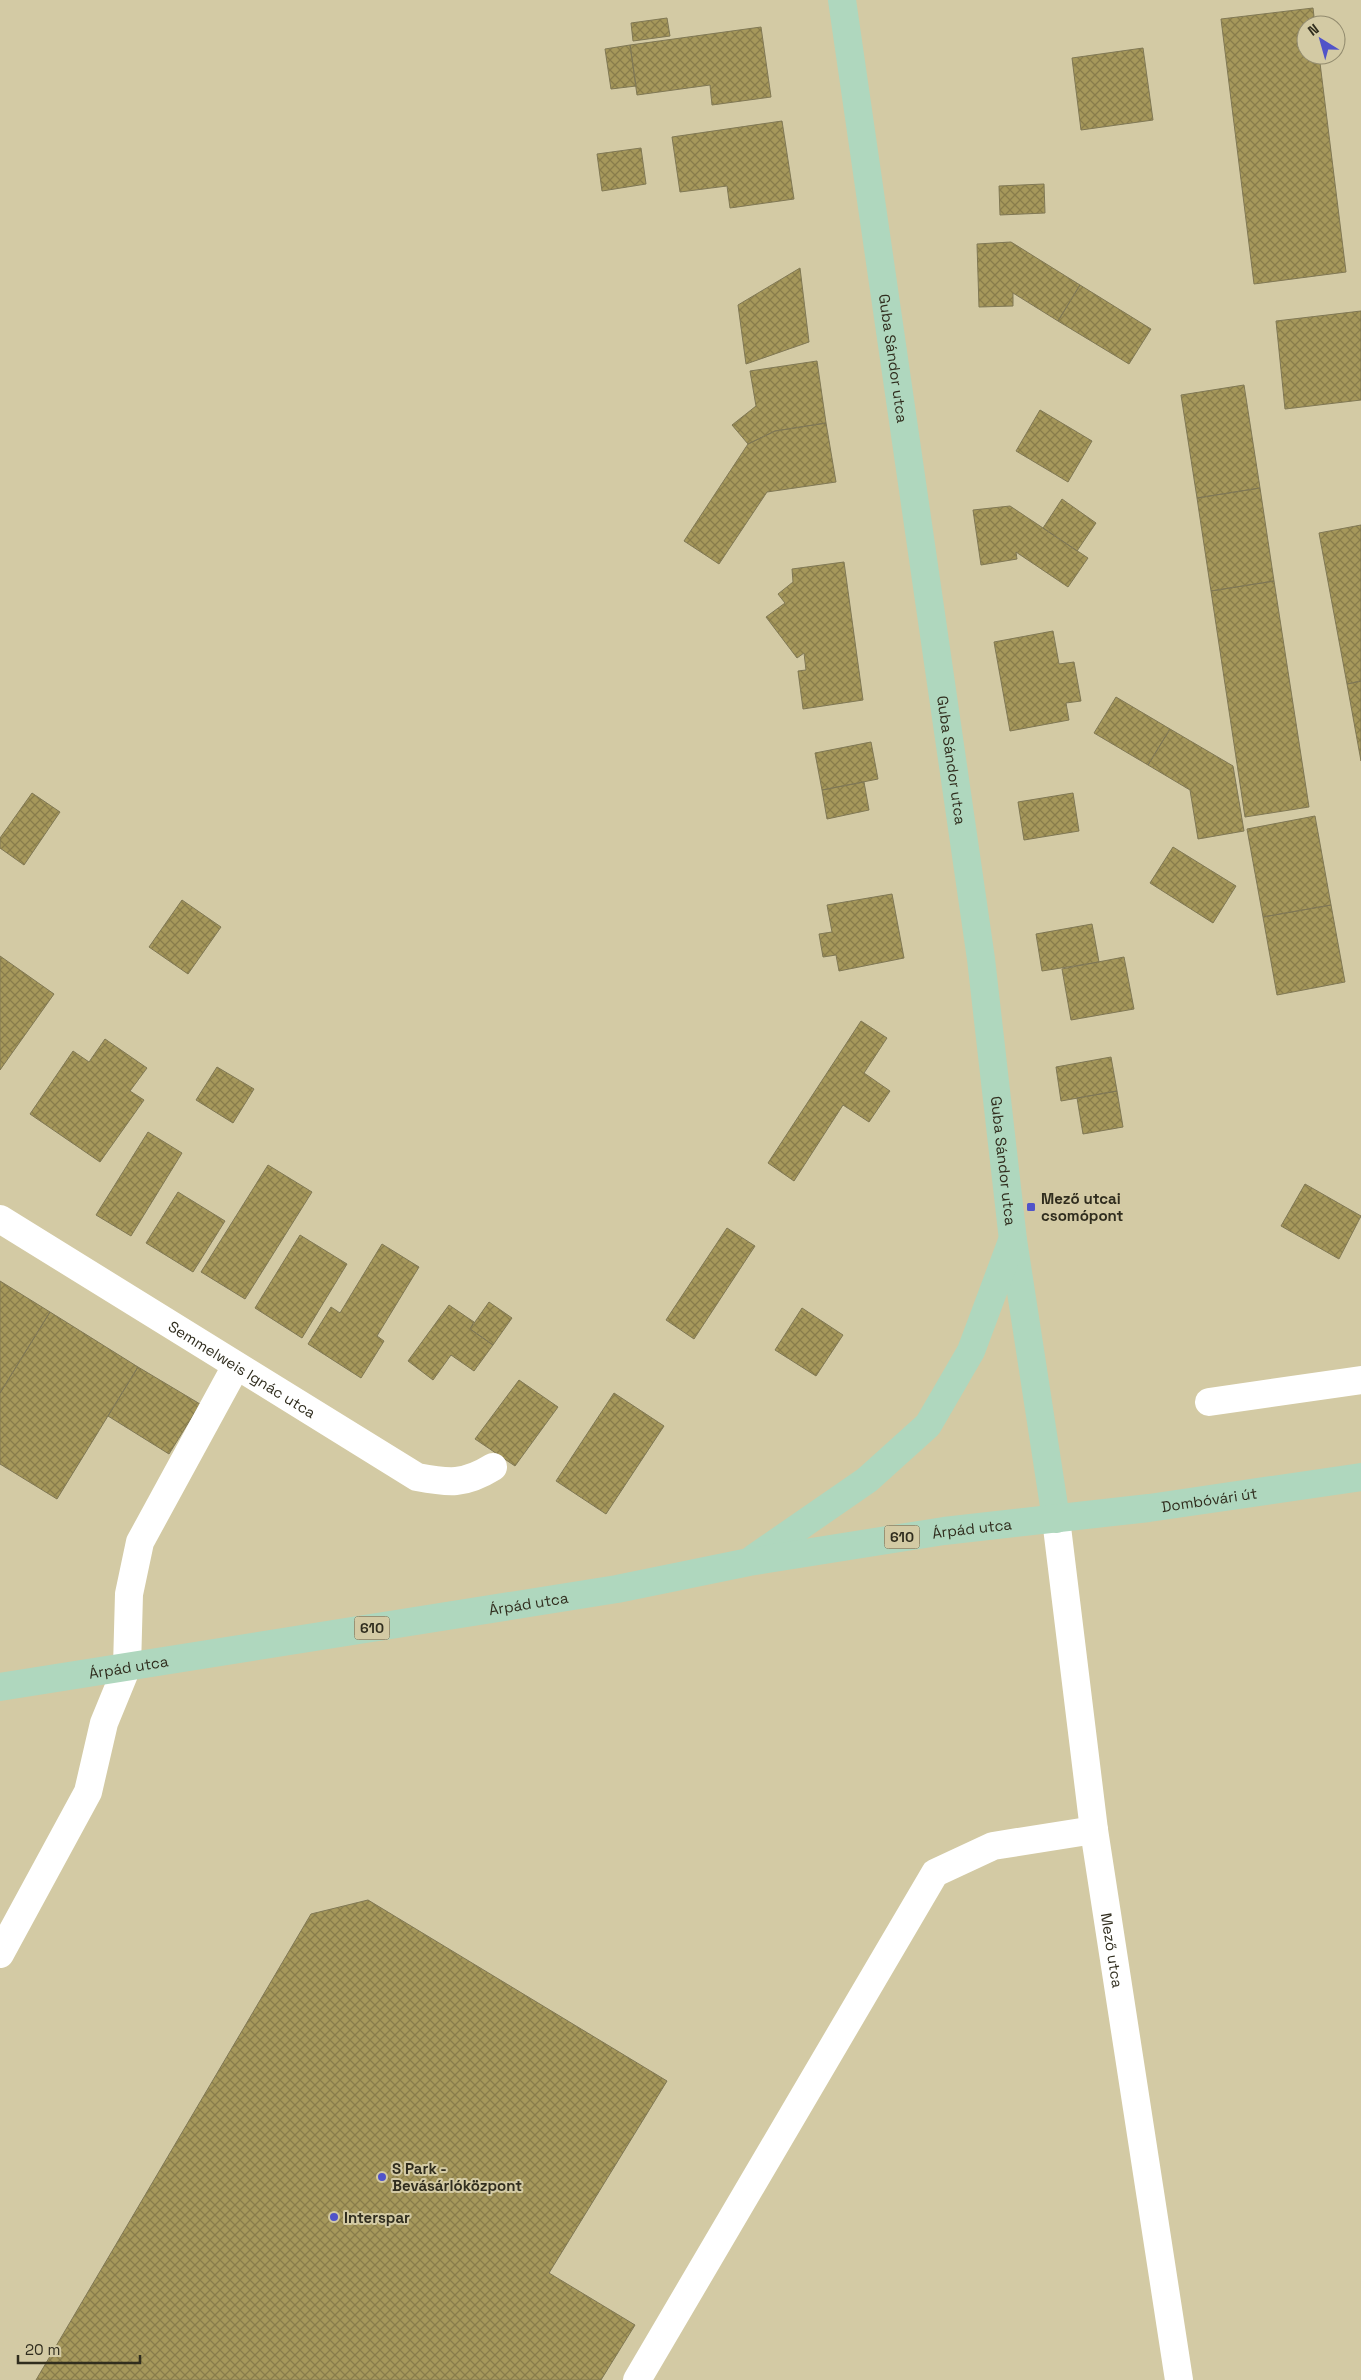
<svg xmlns="http://www.w3.org/2000/svg" width="1361" height="2380" viewBox="0 0 1361 2380" font-family="'Space Grotesk',sans-serif">
<defs>
<pattern id="building-cross-hatch" width="8" height="8" patternUnits="userSpaceOnUse" patternTransform="scale(1.25)"><rect width="8" height="8" fill="#a6985b"/><path d="M0 0l8 8M0 8l8-8" fill="none" stroke="#887c4b"/></pattern>
</defs>
<rect width="100%" height="100%" fill="#d3caa4"/>
<path fill="url(#building-cross-hatch)" stroke="#807854" d="M 1313,8 L 1315,25 L 1306,25 L 1306,55 L 1319,55 L 1346,272 L 1254,284 L 1221,19 Z
M 667,18 L 670,36 L 633,41 L 631,23 Z
M 761,27 L 771,97 L 712,105 L 710,85 L 637,95 L 630,45 Z
M 630,45 L 636,86 L 611,89 L 605,49 Z
M 1143,48 L 1153,120 L 1081,130 L 1072,58 Z
M 782,121 L 794,199 L 730,208 L 727,186 L 680,192 L 672,137 Z
M 641,148 L 646,184 L 602,191 L 597,154 Z
M 1044,184 L 1045,213 L 1000,215 L 999,186 Z
M 1011,242 L 1080,285 L 1058,321 L 1013,293 L 1013,306 L 979,307 L 977,244 Z
M 800,268 L 809,342 L 746,364 L 738,305 Z
M 1080,285 L 1151,329 L 1129,364 L 1058,321 Z
M 1361,311 L 1361,400 L 1285,409 L 1276,321 Z
M 817,361 L 826,423 L 775,431 L 748,444 L 732,425 L 756,406 L 750,371 Z
M 1244,385 L 1260,488 L 1197,498 L 1181,395 Z
M 1040,410 L 1092,441 L 1068,482 L 1016,451 Z
M 826,423 L 836,482 L 767,492 L 719,564 L 684,541 L 748,444 L 775,431 Z
M 1260,488 L 1274,581 L 1211,591 L 1197,498 Z
M 1062,499 L 1096,523 L 1077,551 L 1043,528 Z
M 1010,506 L 1088,558 L 1068,587 L 1016,552 L 1017,559 L 981,565 L 973,510 Z
M 1361,525 L 1361,681 L 1347,684 L 1319,533 Z
M 844,562 L 863,700 L 803,709 L 798,671 L 806,670 L 804,653 L 797,658 L 766,617 L 785,603 L 778,594 L 793,582 L 792,569 Z
M 1274,581 L 1309,807 L 1245,817 L 1211,591 Z
M 1053,631 L 1059,664 L 1074,662 L 1081,701 L 1066,703 L 1069,720 L 1010,731 L 994,642 Z
M 1361,681 L 1361,761 L 1347,684 Z
M 1116,697 L 1170,729 L 1148,765 L 1094,733 Z
M 1170,729 L 1233,766 L 1244,831 L 1198,839 L 1190,790 L 1148,765 Z
M 871,742 L 878,779 L 822,790 L 815,753 Z
M 864,782 L 869,810 L 827,819 L 822,790 Z
M 32,793 L 60,812 L 24,865 L 0,848 L 0,838 Z
M 1073,793 L 1079,831 L 1024,840 L 1018,802 Z
M 1315,816 L 1331,905 L 1263,917 L 1247,829 Z
M 1173,847 L 1236,886 L 1213,923 L 1150,883 Z
M 892,894 L 904,958 L 839,971 L 836,955 L 823,957 L 819,934 L 832,932 L 827,905 Z
M 182,900 L 221,927 L 188,974 L 149,947 Z
M 1331,905 L 1345,982 L 1277,995 L 1263,917 Z
M 1092,924 L 1099,962 L 1042,971 L 1036,934 Z
M 0,956 L 54,994 L 0,1070 Z
M 1124,957 L 1134,1009 L 1071,1020 L 1062,969 Z
M 861,1021 L 887,1038 L 864,1073 L 890,1091 L 869,1122 L 843,1105 L 794,1181 L 768,1163 Z
M 105,1039 L 147,1068 L 130,1091 L 144,1100 L 100,1162 L 30,1114 L 73,1051 L 89,1062 Z
M 1111,1057 L 1117,1091 L 1061,1101 L 1056,1067 Z
M 217,1067 L 254,1089 L 233,1123 L 196,1100 Z
M 1117,1091 L 1123,1127 L 1083,1134 L 1077,1098 Z
M 148,1132 L 182,1153 L 131,1236 L 96,1215 Z
M 268,1165 L 312,1192 L 245,1299 L 201,1272 Z
M 1305,1184 L 1361,1216 L 1339,1259 L 1281,1226 Z
M 178,1192 L 225,1221 L 193,1272 L 146,1243 Z
M 727,1228 L 755,1246 L 694,1339 L 666,1320 Z
M 300,1235 L 347,1264 L 302,1338 L 255,1308 Z
M 382,1244 L 419,1267 L 377,1336 L 384,1341 L 361,1378 L 308,1344 L 331,1307 L 340,1313 Z
M 0,1281 L 50,1312 L 0,1393 Z
M 489,1302 L 512,1318 L 493,1345 L 470,1329 Z
M 449,1305 L 474,1322 L 470,1329 L 493,1345 L 474,1371 L 451,1355 L 433,1380 L 408,1361 Z
M 802,1308 L 843,1335 L 816,1376 L 775,1350 Z
M 50,1312 L 138,1367 L 57,1499 L 0,1464 L 0,1393 Z
M 138,1367 L 200,1404 L 169,1454 L 108,1416 Z
M 519,1380 L 558,1407 L 515,1466 L 475,1439 Z
M 614,1393 L 664,1426 L 606,1514 L 556,1481 Z
M 368,1900 L 667,2081 L 549,2273 L 635,2325 L 601,2380 L 36,2380 L 311,1914 Z"/>
<g fill="none" stroke-linecap="round" stroke-linejoin="round">
<g stroke="#fff" stroke-width="28">
<path id="s1" d="M 0,1219 L 417,1477 C 449,1483 464,1485 493,1467"/>
<path d="M 1209,1402 L 1361,1380"/>
<path id="s2" d="M 1056,1519 L 1094,1830 L 1179,2380"/>
<path d="M 0,1954 L 88,1792 L 104,1723 L 127,1667 L 129,1594 L 140,1542 L 236,1366"/>
<path d="M 637,2380 L 935,1873 L 993,1846 L 1094,1830"/>
</g>
<g stroke="#afd7be" stroke-width="28">
<path id="s3" d="M 842,0 L 981,959 L 1013,1240 L 1056,1519"/>
<path d="M 754,1558 L 867,1480 L 928,1425 L 971,1351 L 1012,1241"/>
<path id="s4" d="M 0,1687 L 617,1589 L 749,1562 L 944,1531 L 1149,1508 L 1361,1477"/>
</g>
</g>
<g fill="#5053c9" stroke="#d3caa4" stroke-width="2">
<rect x="1026" y="1202" width="10" height="10" rx="2.5"/>
<circle cx="382" cy="2177" r="5"/>
<circle cx="334" cy="2217" r="5"/>
</g>
<g text-anchor="middle" dominant-baseline="central" stroke-width="4" stroke-linejoin="round" paint-order="stroke">
<g fill="#d3caa4" stroke="#615c46" stroke-width="1">
<rect x="884.5" y="1525.5" width="35" height="23" rx="4"/>
<rect x="354.5" y="1616.5" width="35" height="23" rx="4"/>
</g>
<g font-size="14" font-weight="bold" fill="#302d1e">
<text x="902" y="1537">610</text>
<text x="372" y="1628">610</text>
</g>
<g font-size="15" fill="#302d1e" stroke="#d3caa4">
<text stroke="none"><textPath href="#s3" startOffset="362">Guba Sándor utca</textPath></text>
<text stroke="none"><textPath href="#s3" startOffset="768">Guba Sándor utca</textPath></text>
<text stroke="none"><textPath href="#s3" startOffset="1172">Guba Sándor utca</textPath></text>
<text stroke="none"><textPath href="#s1" startOffset="285">Semmelweis Ignác utca</textPath></text>
<text stroke="none"><textPath href="#s4" startOffset="1224">Dombóvári út</textPath></text>
<text stroke="none"><textPath href="#s4" startOffset="985">Árpád utca</textPath></text>
<text stroke="none"><textPath href="#s4" startOffset="535">Árpád utca</textPath></text>
<text stroke="none"><textPath href="#s4" startOffset="130">Árpád utca</textPath></text>
<text stroke="none"><textPath href="#s2" startOffset="435">Mező utca</textPath></text>
</g>
<g font-size="15" font-weight="bold" fill="#302d1e" stroke="#d3caa4" text-anchor="start">
<text x="1041" y="1198">Mező utcai<tspan x="1041" dy="17">csomópont</tspan></text>
<text x="392" y="2168">S Park -<tspan x="392" dy="17">Bevásárlóközpont</tspan></text>
<text x="344" y="2217">Interspar</text>
</g>
</g>
<g transform="translate(1321 40) rotate(323)"><circle r="24" fill="#d3caa4" stroke="#928b6e"/>
<path d="M0-4L9 19L0 12L-9 19Z" fill="#5053c9"/>
<text y="-8" font-size="14" font-weight="bold" text-anchor="middle" fill="#302d1e">N</text>
</g>
<path d="M18 2355v8h122v-8" fill="none" stroke="#302d1e" stroke-width="2.5"/>
<text x="25" y="2355" font-size="15" fill="#302d1e" stroke="#d3caa4" stroke-width="4" paint-order="stroke">20 m</text>
</svg>
